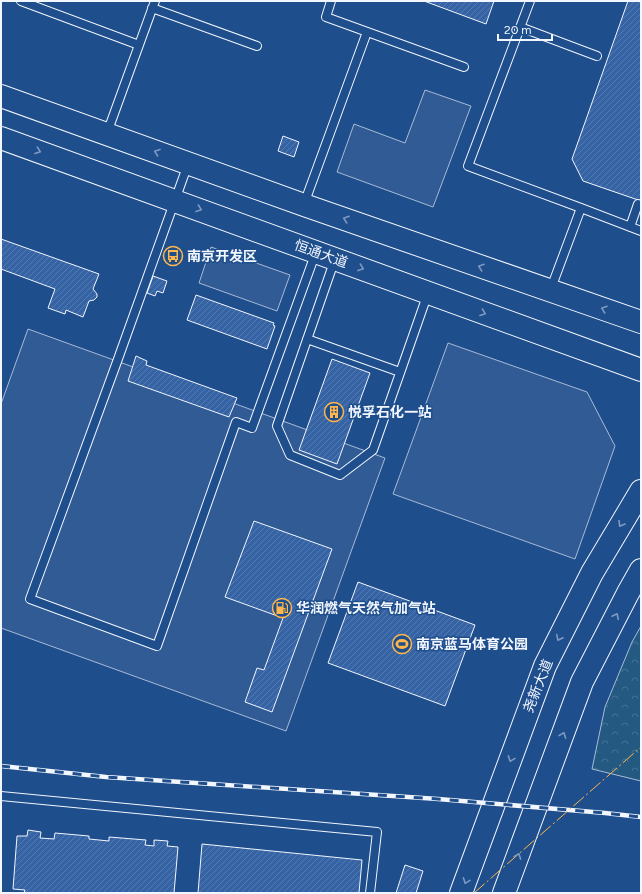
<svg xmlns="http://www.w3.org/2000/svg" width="642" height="894" viewBox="0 0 642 894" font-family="Figtree,'Noto Sans SC',sans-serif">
<defs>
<pattern id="park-crowns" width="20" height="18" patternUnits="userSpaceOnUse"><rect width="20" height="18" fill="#245a82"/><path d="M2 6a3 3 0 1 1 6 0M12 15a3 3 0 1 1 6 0" fill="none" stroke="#447295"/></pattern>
<pattern id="building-hatch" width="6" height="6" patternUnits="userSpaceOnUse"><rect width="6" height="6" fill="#3563a3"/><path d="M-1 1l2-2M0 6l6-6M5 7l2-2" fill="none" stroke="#537ab1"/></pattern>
</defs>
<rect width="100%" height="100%" fill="#1f4e8c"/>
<path fill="url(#park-crowns)" stroke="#a8bbd7" d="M 641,626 L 641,781 L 592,769 L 605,707 L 632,642 Z"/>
<path fill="#305b95" stroke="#a8bbd7" d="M 425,90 L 471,106 L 433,207 L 337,172 L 354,124 L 405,143 Z
M 211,247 L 290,275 L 277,311 L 199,283 Z
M 28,329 L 385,458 L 286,731 L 1,628 L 1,404 Z
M 448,343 L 587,392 L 615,446 L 575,559 L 393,494 Z"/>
<path fill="url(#building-hatch)" stroke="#f2f6ff" d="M 424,1 L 494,1 L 486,24 Z
M 628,1 L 641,1 L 641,201 L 583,181 L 572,159 Z
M 283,136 L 299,142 L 294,157 L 278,151 Z
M 1,239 L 99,274 L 93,289 L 97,294 L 97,297 L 94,300 L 89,301 L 83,317 L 66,310 L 65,314 L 48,308 L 55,289 L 1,269 Z
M 153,276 L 167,281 L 163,293 L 157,291 L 155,296 L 147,293 Z
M 196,295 L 274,323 L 273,325 L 275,326 L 267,349 L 187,320 Z
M 136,356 L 147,361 L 146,365 L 237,398 L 229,417 L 128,381 Z
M 332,359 L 370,373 L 337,464 L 299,450 Z
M 254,521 L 332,549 L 272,712 L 245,702 L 257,668 L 264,670 L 283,618 L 225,597 Z
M 358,582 L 475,625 L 445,706 L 328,663 Z
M 28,830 L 41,832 L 40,838 L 54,839 L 55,833 L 89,836 L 89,839 L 109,841 L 109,837 L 146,840 L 145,845 L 154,846 L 154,840 L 168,841 L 167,846 L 178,847 L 174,893 L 24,893 L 25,890 L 13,889 L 17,836 L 27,836 Z
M 202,844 L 362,860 L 359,893 L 198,893 Z
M 405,865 L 423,871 L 416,893 L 396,893 Z"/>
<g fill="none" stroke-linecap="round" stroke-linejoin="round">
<defs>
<path id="service" d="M 21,1 L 139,45
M 331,1 L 326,17 L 464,67
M 530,1 L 468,166 L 581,208 L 550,291
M 152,8 L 257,46
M 520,27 L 597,56
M 107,133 L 155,1
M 188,164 L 118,359 L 30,599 L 157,646 L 236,422 L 252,428 L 316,252
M 304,204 L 367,32
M 581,208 L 641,231
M 630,227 L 638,204
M 335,259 L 277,426 L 290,455 L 340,475 L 373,450 L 428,293
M 307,339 L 400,372
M 1,796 L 377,832 L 370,893"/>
<path id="secondary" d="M 1,96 L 304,205 L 641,322
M 1,138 L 641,370"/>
<path id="primary" d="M 461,893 L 545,666 L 592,573 L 641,491
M 504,893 L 582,682 L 628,593 L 641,570"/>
</defs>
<use href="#service" stroke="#f2f6ff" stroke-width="10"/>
<use href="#secondary" stroke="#f2f6ff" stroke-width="24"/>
<use href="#primary" stroke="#f2f6ff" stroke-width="24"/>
<use href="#service" stroke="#1f4e8c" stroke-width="8"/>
<use href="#secondary" stroke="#1f4e8c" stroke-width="22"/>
<use href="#primary" stroke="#1f4e8c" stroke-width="22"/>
<defs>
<path id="rail" d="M 1,766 L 106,777 L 438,799 L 605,813 L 641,817"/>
</defs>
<use href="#rail" stroke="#f2f6ff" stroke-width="4.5"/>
<use href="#rail" stroke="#1f4e8c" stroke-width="3" stroke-dasharray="9" stroke-linecap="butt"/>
<path stroke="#ffb74d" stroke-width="1" stroke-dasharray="14 3 2 3" stroke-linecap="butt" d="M 474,893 L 641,747"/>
</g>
<defs><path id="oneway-chevron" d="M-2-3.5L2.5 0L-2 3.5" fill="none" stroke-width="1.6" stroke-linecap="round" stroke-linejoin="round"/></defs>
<g stroke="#7e9ac0">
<use href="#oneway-chevron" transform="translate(38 151) rotate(20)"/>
<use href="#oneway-chevron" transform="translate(157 152) rotate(-160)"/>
<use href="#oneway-chevron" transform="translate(199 209) rotate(20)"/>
<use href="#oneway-chevron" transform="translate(346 219) rotate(-161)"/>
<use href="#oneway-chevron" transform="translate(481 267) rotate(-161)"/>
<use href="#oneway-chevron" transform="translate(361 268) rotate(20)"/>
<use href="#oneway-chevron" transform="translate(604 309) rotate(-161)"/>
<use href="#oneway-chevron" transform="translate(483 313) rotate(20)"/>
<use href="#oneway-chevron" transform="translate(621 524) rotate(121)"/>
<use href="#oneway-chevron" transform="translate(616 616) rotate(-63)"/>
<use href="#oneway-chevron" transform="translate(559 638) rotate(117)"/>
<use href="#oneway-chevron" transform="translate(563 735) rotate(-70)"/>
<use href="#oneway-chevron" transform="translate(511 759) rotate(110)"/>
<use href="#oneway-chevron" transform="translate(518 856) rotate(-70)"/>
<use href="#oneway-chevron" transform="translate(466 881) rotate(111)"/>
</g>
<defs>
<symbol id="bus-ring" viewBox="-11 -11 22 22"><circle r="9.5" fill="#1f4e8c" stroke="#ffb74d" stroke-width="1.5"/><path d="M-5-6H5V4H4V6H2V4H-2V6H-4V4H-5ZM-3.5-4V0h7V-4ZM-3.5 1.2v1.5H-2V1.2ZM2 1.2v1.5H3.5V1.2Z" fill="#ffb74d"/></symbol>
<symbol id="building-ring" viewBox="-11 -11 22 22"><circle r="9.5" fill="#1f4e8c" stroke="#ffb74d" stroke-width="1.5"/><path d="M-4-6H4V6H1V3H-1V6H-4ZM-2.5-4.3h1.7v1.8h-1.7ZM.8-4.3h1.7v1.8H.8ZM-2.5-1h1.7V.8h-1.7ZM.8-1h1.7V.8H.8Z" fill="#ffb74d"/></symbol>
<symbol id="fuel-ring" viewBox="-11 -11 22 22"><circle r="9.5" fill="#1f4e8c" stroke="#ffb74d" stroke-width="1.5"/><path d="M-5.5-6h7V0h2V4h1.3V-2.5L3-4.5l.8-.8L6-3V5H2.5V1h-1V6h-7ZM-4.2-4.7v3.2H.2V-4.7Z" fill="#ffb74d"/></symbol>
<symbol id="stadium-ring" viewBox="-11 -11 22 22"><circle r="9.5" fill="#1f4e8c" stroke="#ffb74d" stroke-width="1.5"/><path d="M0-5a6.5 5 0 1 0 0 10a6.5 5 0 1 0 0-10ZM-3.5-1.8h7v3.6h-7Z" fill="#ffb74d"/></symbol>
</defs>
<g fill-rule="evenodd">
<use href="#bus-ring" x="162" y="245" width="22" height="22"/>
<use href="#building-ring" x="323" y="401" width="22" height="22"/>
<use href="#fuel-ring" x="271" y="597" width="22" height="22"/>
<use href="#stadium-ring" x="391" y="633" width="22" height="22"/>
</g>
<g text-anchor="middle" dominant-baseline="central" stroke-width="3" stroke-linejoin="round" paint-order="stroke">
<g font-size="14" fill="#f2f6ff" stroke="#1f4e8c">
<text transform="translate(321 254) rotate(20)">恒通大道</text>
<text transform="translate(538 686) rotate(-68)">尧新大道</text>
</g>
<g font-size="14" font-weight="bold" fill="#f2f6ff" stroke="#1f4e8c" text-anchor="start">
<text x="187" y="256">南京开发区</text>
<text x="348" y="412">悦孚石化一站</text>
<text x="296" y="608">华润燃气天然气加气站</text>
<text x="416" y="644">南京蓝马体育公园</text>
</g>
</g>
<rect width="642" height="894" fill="none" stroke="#f2f6ff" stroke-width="4"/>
<path d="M498 34v6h54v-6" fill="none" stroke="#f2f6ff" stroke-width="2"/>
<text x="504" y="34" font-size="12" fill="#f2f6ff" stroke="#1f4e8c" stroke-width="3" paint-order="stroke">20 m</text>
</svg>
